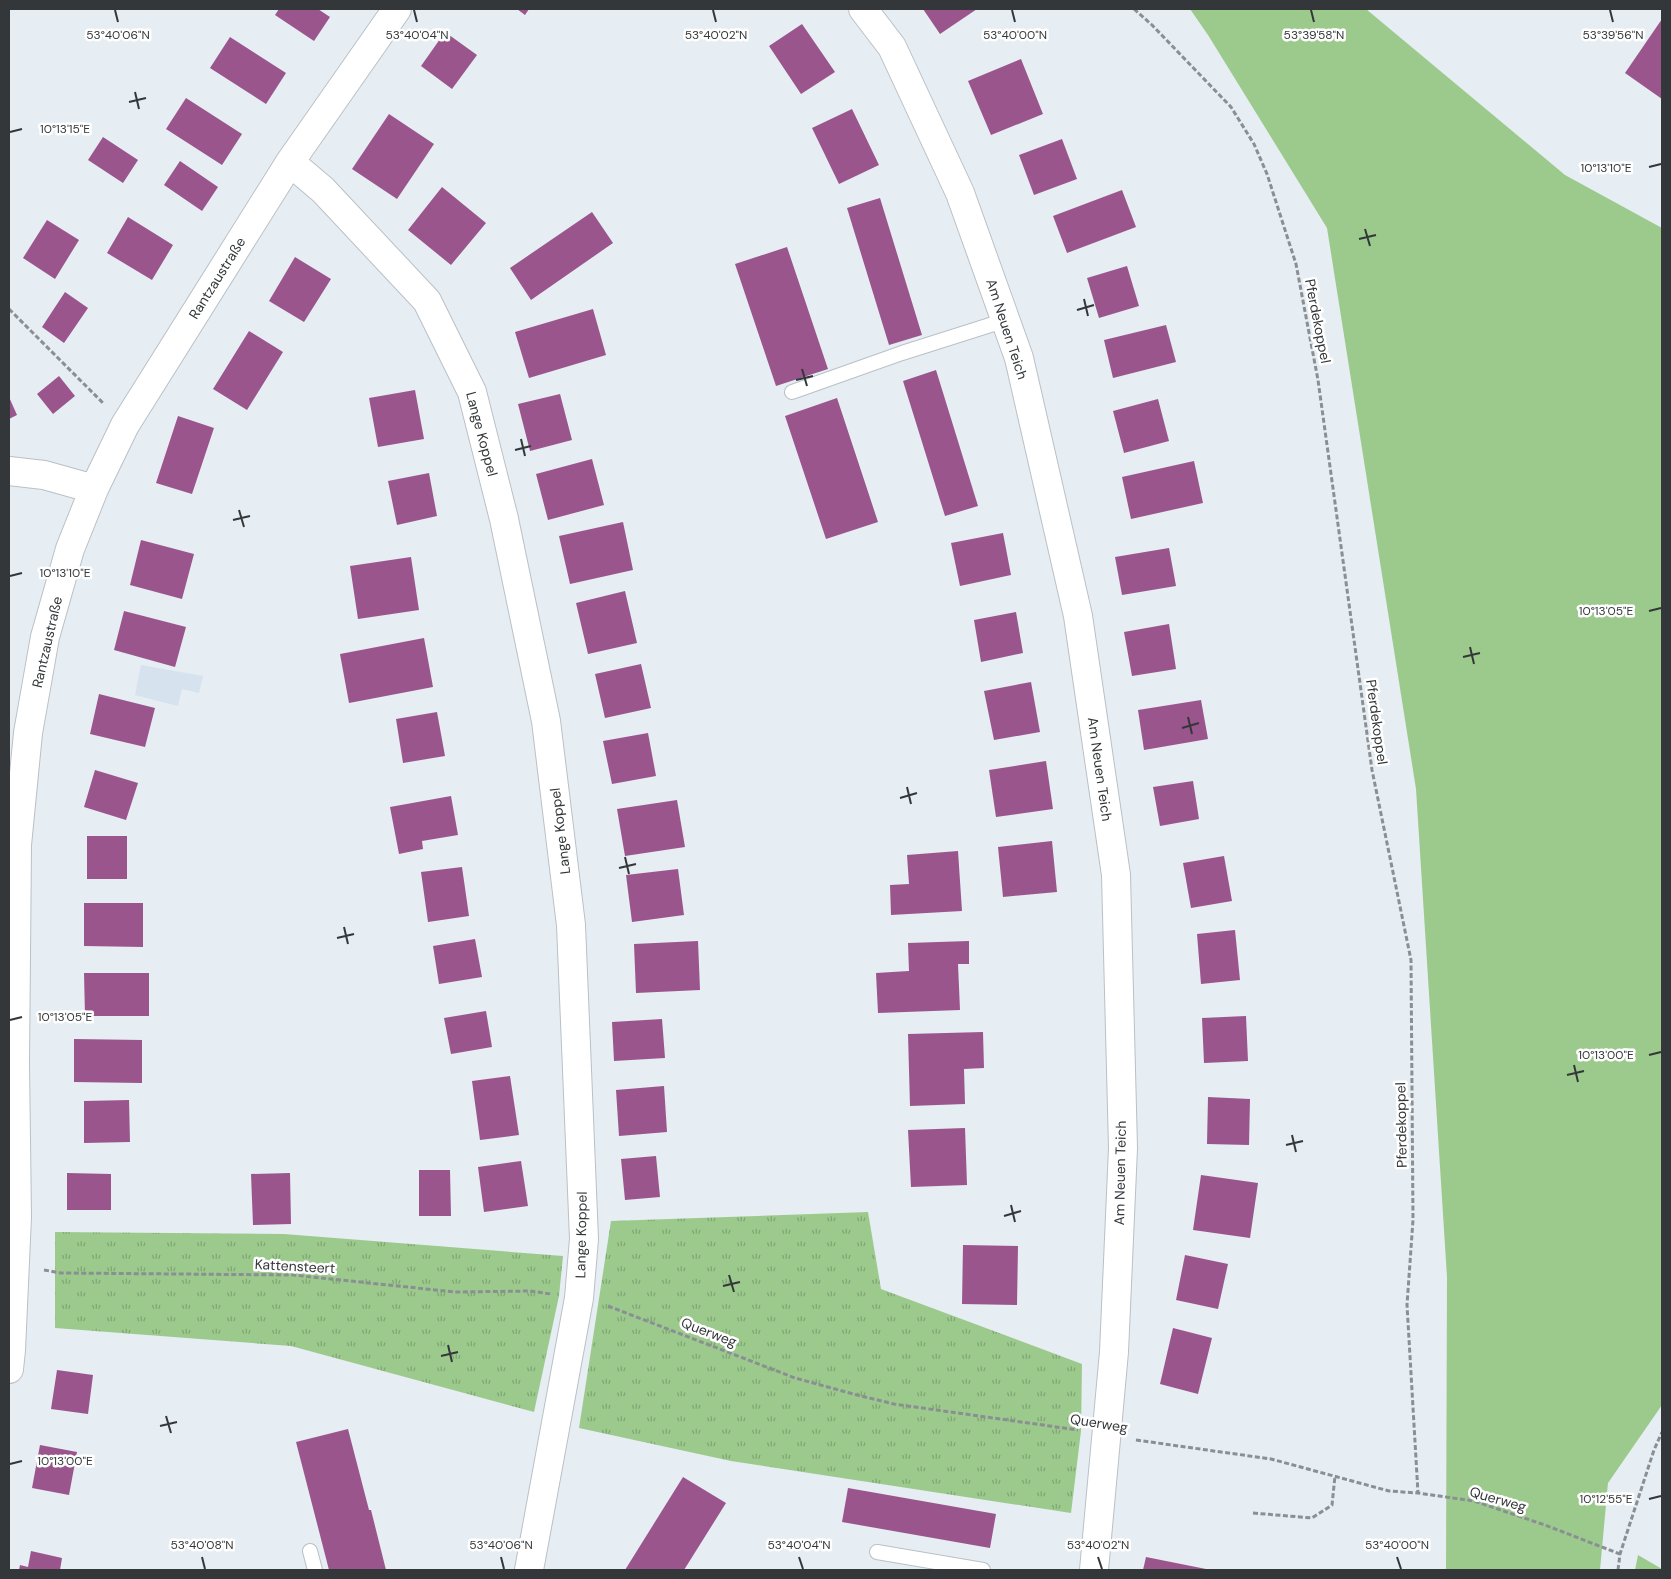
<svg xmlns="http://www.w3.org/2000/svg" width="1671" height="1579" viewBox="0 0 1671 1579" font-family="'DM Sans',sans-serif">
<defs>
<pattern id="park-tufts" width="24" height="20" patternUnits="userSpaceOnUse" patternTransform="scale(1.25)"><rect width="24" height="20" fill="#9cca8c"/><path d="M3 7l-1-3M5 7V3M7 7l1-3M15 17l-1-3M17 17v-4M19 17l1-3" fill="none" stroke="#80a573"/></pattern>
</defs>
<rect width="100%" height="100%" fill="#e6edf3"/>
<path fill="#d6e2ee" d="M 141,665 L 203,676 L 199,693 L 182,689 L 178,706 L 135,695 Z"/>
<path fill="#9cca8c" d="M 1190,9 L 1366,9 L 1565,175 L 1662,228 L 1662,1405 L 1608,1483 L 1600,1570 L 1446,1570 L 1447,1277 L 1416,789 L 1327,228 L 1208,35 Z
M 1638,1555 L 1662,1569 L 1662,1570 L 1635,1570 Z"/>
<path fill="url(#park-tufts)" d="M 868,1212 L 881,1289 L 1082,1364 L 1081,1431 L 1071,1513 L 731,1461 L 579,1428 L 611,1221 Z
M 55,1232 L 284,1234 L 563,1256 L 559,1296 L 534,1412 L 291,1346 L 55,1328 Z"/>
<path fill="#9b558d" d="M 279,9 L 318,9 L 330,17 L 314,41 L 275,15 Z
M 517,9 L 529,9 L 525,15 Z
M 923,9 L 977,9 L 940,34 Z
M 1662,19 L 1662,99 L 1625,73 Z
M 802,24 L 835,72 L 801,94 L 769,46 Z
M 445,32 L 477,55 L 452,89 L 421,66 Z
M 230,37 L 286,73 L 266,104 L 210,68 Z
M 1021,59 L 1043,114 L 991,135 L 968,81 Z
M 186,98 L 242,134 L 222,165 L 166,129 Z
M 852,109 L 879,165 L 839,184 L 812,128 Z
M 389,114 L 434,144 L 397,199 L 352,169 Z
M 103,137 L 138,160 L 123,183 L 88,160 Z
M 1062,139 L 1077,179 L 1034,195 L 1019,155 Z
M 180,161 L 218,187 L 202,211 L 164,185 Z
M 442,187 L 486,223 L 451,265 L 408,230 Z
M 1122,190 L 1136,227 L 1067,253 L 1053,216 Z
M 880,198 L 922,335 L 889,345 L 847,208 Z
M 592,212 L 613,243 L 531,300 L 510,268 Z
M 128,217 L 173,245 L 152,280 L 107,253 Z
M 47,220 L 79,240 L 55,279 L 23,258 Z
M 787,247 L 828,369 L 776,386 L 735,264 Z
M 295,257 L 331,279 L 304,322 L 269,301 Z
M 1127,266 L 1139,306 L 1099,318 L 1087,278 Z
M 65,292 L 88,308 L 64,343 L 42,327 Z
M 593,309 L 606,355 L 529,378 L 515,332 Z
M 1166,325 L 1176,362 L 1113,378 L 1104,340 Z
M 249,331 L 283,352 L 247,410 L 213,389 Z
M 936,370 L 978,506 L 945,516 L 903,381 Z
M 59,376 L 75,396 L 53,414 L 37,394 Z
M 415,390 L 424,439 L 378,447 L 369,398 Z
M 560,394 L 572,440 L 530,451 L 518,404 Z
M 9,397 L 17,415 L 9,419 Z
M 837,398 L 878,522 L 826,539 L 785,416 Z
M 1158,399 L 1169,441 L 1124,453 L 1113,411 Z
M 178,416 L 214,428 L 192,494 L 156,483 Z
M 592,459 L 604,505 L 548,520 L 536,474 Z
M 1194,461 L 1203,503 L 1131,519 L 1122,477 Z
M 429,473 L 437,516 L 397,525 L 388,481 Z
M 623,522 L 633,570 L 570,584 L 559,536 Z
M 1003,533 L 1011,575 L 960,586 L 951,543 Z
M 141,540 L 194,554 L 182,599 L 130,585 Z
M 1169,548 L 1176,586 L 1122,595 L 1115,557 Z
M 411,557 L 419,610 L 358,619 L 350,566 Z
M 625,591 L 637,643 L 588,654 L 576,603 Z
M 124,611 L 186,627 L 175,667 L 114,650 Z
M 1016,612 L 1023,653 L 981,662 L 974,620 Z
M 1169,624 L 1176,669 L 1132,676 L 1124,632 Z
M 424,638 L 433,687 L 349,703 L 340,654 Z
M 641,664 L 651,708 L 605,718 L 595,674 Z
M 1031,682 L 1040,732 L 994,740 L 984,691 Z
M 99,694 L 155,708 L 145,747 L 90,734 Z
M 1201,700 L 1208,739 L 1144,750 L 1138,710 Z
M 437,712 L 445,756 L 403,763 L 396,719 Z
M 648,733 L 656,776 L 612,784 L 603,741 Z
M 1046,761 L 1053,809 L 996,817 L 989,770 Z
M 95,770 L 138,783 L 126,820 L 84,807 Z
M 1193,781 L 1199,819 L 1160,826 L 1153,787 Z
M 451,796 L 458,835 L 422,841 L 423,849 L 399,854 L 390,807 Z
M 677,800 L 685,847 L 625,856 L 617,809 Z
M 87,836 L 127,836 L 127,879 L 87,879 Z
M 1052,841 L 1057,892 L 1003,897 L 998,847 Z
M 958,851 L 962,911 L 891,915 L 890,885 L 909,884 L 907,855 Z
M 1224,856 L 1232,901 L 1191,908 L 1183,863 Z
M 462,867 L 469,916 L 428,922 L 421,872 Z
M 678,869 L 684,915 L 632,922 L 626,875 Z
M 84,903 L 143,903 L 143,947 L 84,946 Z
M 1235,930 L 1240,980 L 1201,984 L 1197,934 Z
M 475,939 L 482,977 L 439,984 L 433,946 Z
M 698,941 L 700,990 L 636,993 L 634,944 Z
M 969,941 L 969,964 L 958,964 L 960,1010 L 878,1013 L 876,973 L 909,971 L 908,943 Z
M 84,973 L 149,973 L 149,1016 L 85,1016 Z
M 486,1011 L 492,1047 L 451,1054 L 444,1018 Z
M 1246,1016 L 1248,1061 L 1204,1063 L 1202,1018 Z
M 662,1019 L 665,1058 L 614,1061 L 612,1022 Z
M 983,1032 L 984,1068 L 964,1069 L 965,1104 L 910,1106 L 908,1034 Z
M 74,1039 L 142,1040 L 142,1083 L 74,1082 Z
M 510,1076 L 519,1135 L 480,1140 L 472,1081 Z
M 664,1086 L 667,1132 L 619,1136 L 616,1090 Z
M 1208,1097 L 1250,1099 L 1249,1145 L 1207,1144 Z
M 129,1100 L 130,1142 L 84,1143 L 84,1101 Z
M 965,1128 L 967,1185 L 911,1187 L 908,1130 Z
M 656,1156 L 660,1197 L 625,1200 L 621,1159 Z
M 521,1161 L 528,1206 L 484,1212 L 478,1167 Z
M 419,1170 L 450,1170 L 451,1216 L 419,1216 Z
M 67,1173 L 111,1174 L 111,1210 L 67,1210 Z
M 290,1173 L 291,1224 L 253,1225 L 251,1174 Z
M 1201,1175 L 1258,1183 L 1250,1238 L 1193,1230 Z
M 963,1245 L 1018,1246 L 1017,1305 L 962,1304 Z
M 1185,1255 L 1228,1264 L 1218,1309 L 1176,1300 Z
M 1173,1328 L 1212,1338 L 1198,1394 L 1160,1384 Z
M 57,1370 L 93,1375 L 88,1414 L 51,1409 Z
M 348,1429 L 369,1510 L 371,1510 L 386,1570 L 329,1570 L 296,1442 Z
M 40,1445 L 77,1452 L 69,1495 L 32,1488 Z
M 683,1477 L 726,1503 L 684,1570 L 625,1570 Z
M 848,1488 L 996,1514 L 990,1548 L 842,1522 Z
M 31,1551 L 62,1558 L 60,1570 L 19,1570 L 20,1565 L 28,1567 Z
M 1146,1557 L 1206,1569 L 1206,1570 L 1143,1570 Z"/>
<g fill="none" stroke-linecap="round" stroke-linejoin="round">
<defs>
<path id="lane" d="M 792,392 L 902,353 L 1006,320
M 310,1551 L 315,1570
M 877,1552 L 983,1570"/>
<path id="street" d="M 863,9 L 892,47 L 960,193 L 1019,358 L 1078,616 L 1116,875 L 1123,1148 L 1114,1352 L 1094,1570
M 290,162 L 323,190 L 427,301 L 472,392 L 504,519 L 546,721 L 571,925 L 584,1239 L 579,1298 L 529,1570
M 9,471 L 44,475 L 94,489
M 9,1369 L 11,1350 L 17,1217 L 15,1064 L 17,845 L 28,733 L 45,637 L 70,549 L 94,489 L 125,425 L 290,162 L 397,9"/>
</defs>
<use href="#lane" stroke="#bac0c6" stroke-width="16"/>
<use href="#street" stroke="#bac0c6" stroke-width="30"/>
<path stroke="#8a8f93" stroke-width="3" stroke-dasharray="5 2.5" stroke-linecap="butt" d="M 1134,9 L 1152,25 L 1231,107 L 1254,144 L 1267,174 L 1296,264 L 1318,380 L 1372,770 L 1411,960 L 1413,1220 L 1407,1305 L 1418,1493
M 9,309 L 104,404
M 44,1270 L 61,1273 L 293,1275 L 455,1292 L 530,1291 L 551,1294
M 608,1306 L 795,1378 L 857,1395 L 894,1404 L 1078,1430
M 1136,1440 L 1271,1459 L 1389,1491 L 1418,1493 L 1474,1501 L 1545,1525 L 1620,1554
M 1253,1513 L 1312,1518 L 1332,1505 L 1335,1476
M 1618,1570 L 1620,1554 L 1654,1450 L 1662,1432"/>
<use href="#lane" stroke="#fff" stroke-width="14"/>
<use href="#street" stroke="#fff" stroke-width="28"/>
</g>
<path fill="none" stroke="#343739" stroke-width="2" d="M 115,10 L 118,22M 414,10 L 417,22M 713,10 L 716,22M 1012,10 L 1015,22M 1311,10 L 1314,22M 1610,10 L 1613,22M 135,92 L 139,109M 129,102 L 146,98M 10,132 L 22,129M 1649,167 L 1661,164M 1365,229 L 1370,246M 1359,239 L 1376,235M 1084,299 L 1088,316M 1077,310 L 1094,305M 802,369 L 807,386M 796,380 L 813,376M 521,439 L 525,456M 515,450 L 531,446M 239,510 L 244,527M 233,520 L 250,516M 10,576 L 22,573M 1649,611 L 1661,608M 1470,647 L 1474,664M 1463,657 L 1480,653M 1188,717 L 1192,734M 1182,728 L 1199,723M 907,787 L 911,804M 900,798 L 917,793M 625,857 L 629,874M 619,868 L 636,864M 344,927 L 348,944M 337,938 L 354,934M 10,1020 L 22,1017M 1649,1055 L 1661,1052M 1574,1065 L 1578,1082M 1567,1075 L 1584,1071M 1292,1135 L 1296,1152M 1286,1145 L 1303,1141M 1011,1205 L 1015,1222M 1004,1216 L 1021,1211M 729,1275 L 734,1292M 723,1286 L 740,1282M 448,1345 L 452,1362M 441,1356 L 458,1352M 166,1416 L 171,1433M 160,1426 L 177,1422M 10,1464 L 22,1461M 1649,1499 L 1661,1496M 202,1557 L 205,1569M 501,1557 L 504,1569M 799,1557 L 803,1569M 1098,1557 L 1102,1569M 1397,1557 L 1401,1569"/>
<g text-anchor="middle" dominant-baseline="central" stroke-width="5" stroke-linejoin="round" paint-order="stroke">
<g font-size="14" fill="#343739" stroke="#fff">
<text transform="translate(217 278) rotate(-58)">Rantzaustraße</text>
<text transform="translate(1318 321) rotate(79)">Pferdekoppel</text>
<text transform="translate(1007 329) rotate(72)">Am Neuen Teich</text>
<text transform="translate(482 434) rotate(75)">Lange Koppel</text>
<text transform="translate(47 642) rotate(-77)">Rantzaustraße</text>
<text transform="translate(1377 722) rotate(82)">Pferdekoppel</text>
<text transform="translate(1100 769) rotate(82)">Am Neuen Teich</text>
<text transform="translate(560 831) rotate(-97)">Lange Koppel</text>
<text transform="translate(1401 1125) rotate(-91)">Pferdekoppel</text>
<text transform="translate(1120 1173) rotate(-89)">Am Neuen Teich</text>
<text transform="translate(581 1235) rotate(-89)">Lange Koppel</text>
<text transform="translate(295 1266) rotate(3)">Kattensteert</text>
<text transform="translate(709 1332) rotate(21)">Querweg</text>
<text transform="translate(1099 1423) rotate(9)">Querweg</text>
<text transform="translate(1498 1499) rotate(16)">Querweg</text>
</g>
</g>
<g font-size="12" text-anchor="middle" fill="#343739" stroke="#fff" stroke-width="5" stroke-linejoin="round" paint-order="stroke">
<text x="118" y="39">53°40'06"N</text>
<text x="417" y="39">53°40'04"N</text>
<text x="716" y="39">53°40'02"N</text>
<text x="1015" y="39">53°40'00"N</text>
<text x="1314" y="39">53°39'58"N</text>
<text x="1613" y="39">53°39'56"N</text>
<text x="65" y="133">10°13'15"E</text>
<text x="1606" y="172">10°13'10"E</text>
<text x="65" y="577">10°13'10"E</text>
<text x="1606" y="615">10°13'05"E</text>
<text x="65" y="1021">10°13'05"E</text>
<text x="1606" y="1059">10°13'00"E</text>
<text x="65" y="1465">10°13'00"E</text>
<text x="1606" y="1503">10°12'55"E</text>
<text x="202" y="1549">53°40'08"N</text>
<text x="501" y="1549">53°40'06"N</text>
<text x="799" y="1549">53°40'04"N</text>
<text x="1098" y="1549">53°40'02"N</text>
<text x="1397" y="1549">53°40'00"N</text>
</g>
<rect width="1671" height="1579" fill="none" stroke="#343739" stroke-width="20"/>
</svg>
